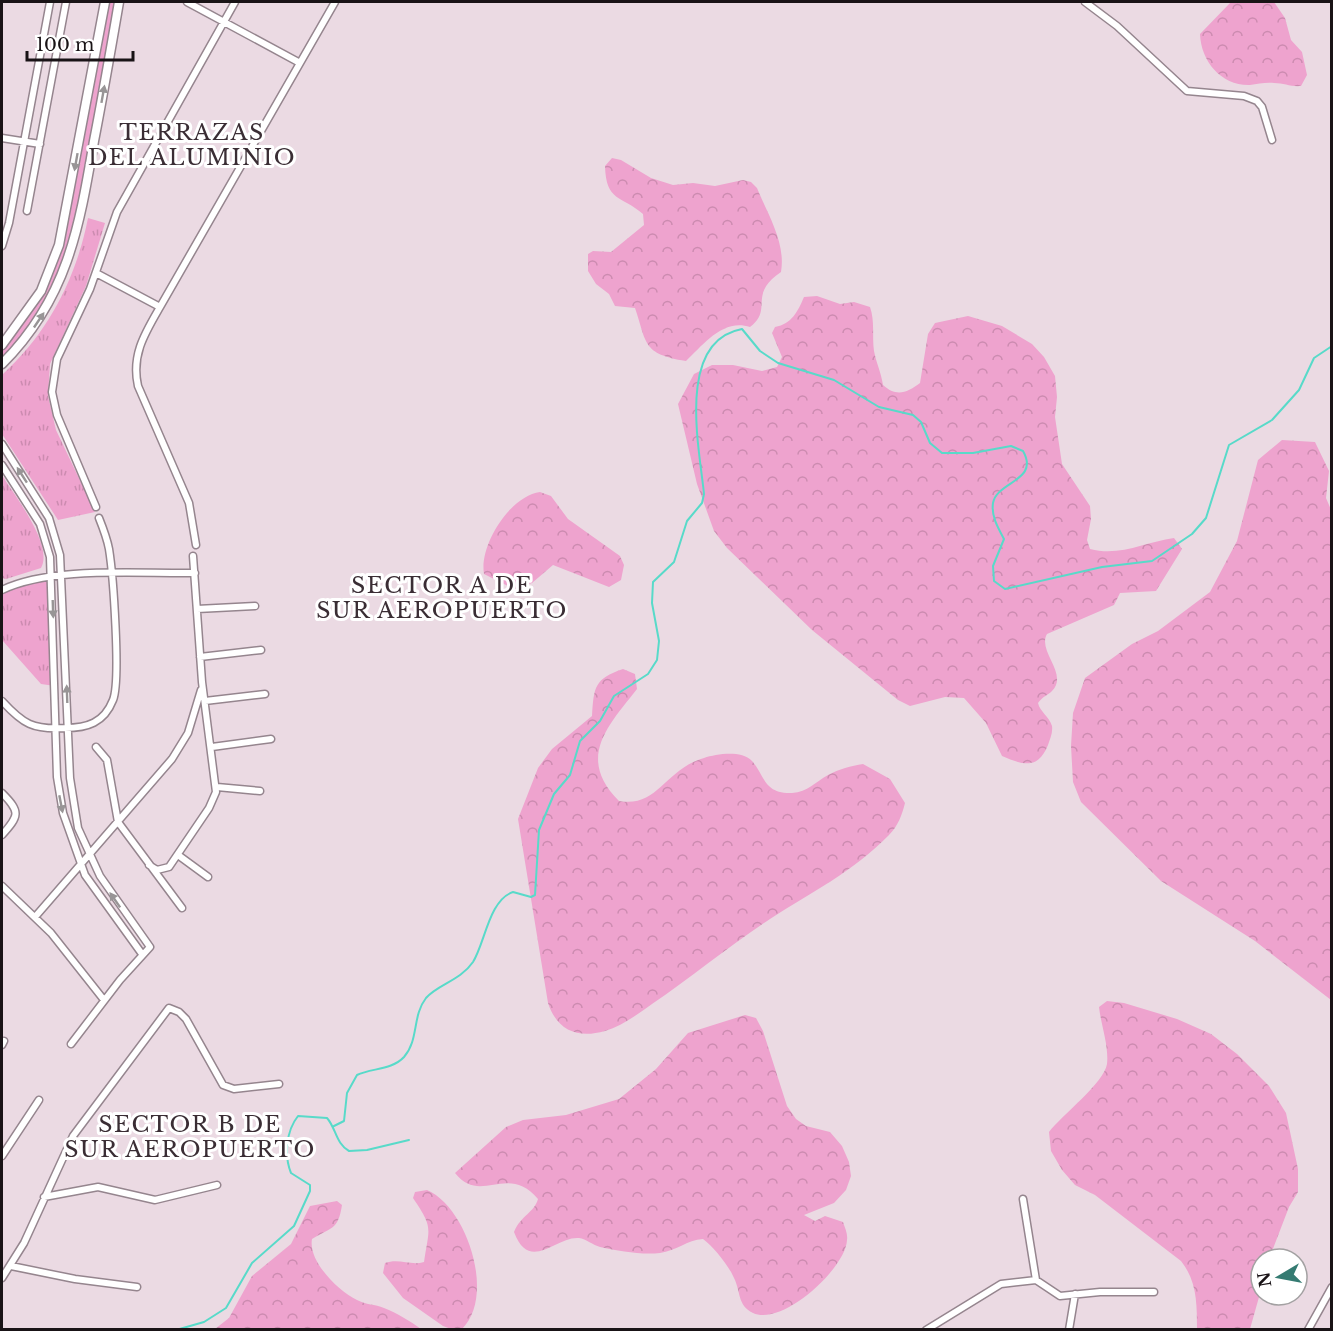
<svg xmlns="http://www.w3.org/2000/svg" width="1333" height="1331" viewBox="0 0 1333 1331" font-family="'Libre Baskerville',serif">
<defs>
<pattern id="forest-crowns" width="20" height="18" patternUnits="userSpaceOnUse" patternTransform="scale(1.5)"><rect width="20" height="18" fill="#eea3ce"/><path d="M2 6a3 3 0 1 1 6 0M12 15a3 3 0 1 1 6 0" fill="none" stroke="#cc8bb0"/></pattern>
<pattern id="park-tufts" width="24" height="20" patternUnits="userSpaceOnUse" patternTransform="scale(1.5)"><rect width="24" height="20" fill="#eea3ce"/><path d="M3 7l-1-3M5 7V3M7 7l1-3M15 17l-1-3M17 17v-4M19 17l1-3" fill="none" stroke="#cc8bb0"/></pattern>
</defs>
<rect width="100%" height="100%" fill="#ebdae3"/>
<path fill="#eea3ce" d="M 105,2 L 119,2 L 89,170 L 62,278 L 2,364 L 2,345 L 15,329 L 53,263 Z"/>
<path fill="url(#forest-crowns)" d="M 1231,2 L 1274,2 L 1285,18 L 1291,40 L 1302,52 L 1307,75 L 1301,86 C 1291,87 1284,83 1274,83 C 1266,82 1258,84 1250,85 C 1222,86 1201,62 1200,34 Z
M 612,158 L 621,160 L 651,178 L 673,185 L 693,183 L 715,186 L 743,180 L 751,182 L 757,188 C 768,215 786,243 781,272 C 747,295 774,309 750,327 C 723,318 703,345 686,361 C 642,354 647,343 635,308 L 615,306 L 609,294 L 596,284 L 588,271 L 588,254 L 593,251 L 611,252 L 644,225 L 643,214 C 621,195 606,202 605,166 Z
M 817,296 L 840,304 L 854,302 L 870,307 C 875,321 872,336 874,351 C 876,362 881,372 883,385 C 896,397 907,393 920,383 L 928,334 L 935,323 L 968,316 L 1002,326 L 1032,344 L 1044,357 L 1055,376 L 1057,397 L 1055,417 L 1062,464 L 1090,506 L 1091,519 L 1087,540 L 1090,549 C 1120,557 1145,542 1174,538 L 1182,549 L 1156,591 L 1120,593 L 1114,605 L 1047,634 C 1037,651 1069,674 1052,691 C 1048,695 1042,697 1038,703 C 1040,712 1049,716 1052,726 C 1053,733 1050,739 1048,745 C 1038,770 1023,765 1002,756 L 986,723 L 964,698 L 945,697 L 910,706 L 898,700 L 812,630 L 727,548 L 714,531 L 697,484 L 678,404 L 694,374 L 712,365 L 733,365 L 762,371 L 777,367 L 782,357 L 772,333 L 775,327 C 792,324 798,311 804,297 Z
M 1282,440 L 1315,442 L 1329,471 L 1326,498 L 1332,512 L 1331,1000 L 1255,941 L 1161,881 L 1081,802 L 1073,782 L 1071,746 L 1073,713 L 1085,678 L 1132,644 L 1158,631 L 1210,592 L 1237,541 L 1258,460 Z
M 540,492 L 551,496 L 568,519 L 620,556 L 624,565 L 621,580 L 609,587 L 553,565 L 532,583 L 514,589 L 484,574 C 479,545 510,496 540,492 Z
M 623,669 L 635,674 L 637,689 C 608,726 576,758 619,801 C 658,808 665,769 704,758 C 717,754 741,750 752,761 C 765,775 763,794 792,793 C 808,792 815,782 828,775 C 839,769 851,766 863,764 L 890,779 L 905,803 C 902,815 898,826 889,835 C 854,871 812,892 770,919 C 730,945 692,977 652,1004 C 638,1014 622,1026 605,1031 C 577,1039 557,1030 548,1003 L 518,819 L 538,768 L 552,749 L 592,716 C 594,687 594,679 623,669 Z
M 1107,1001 L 1124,1003 L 1177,1019 L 1211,1034 L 1237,1054 L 1269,1086 L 1286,1113 L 1298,1169 L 1298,1192 L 1289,1207 L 1269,1259 L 1261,1259 L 1261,1290 L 1250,1329 L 1197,1329 C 1197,1304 1197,1281 1181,1261 L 1095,1195 L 1075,1185 L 1062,1170 L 1051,1151 L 1049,1132 C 1061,1116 1104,1083 1107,1064 C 1109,1046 1101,1025 1099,1007 Z
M 745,1015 L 756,1018 L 763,1031 L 787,1106 L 796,1119 L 806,1126 L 830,1132 L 842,1146 L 849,1162 L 851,1176 L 846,1190 L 834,1203 L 804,1215 L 815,1221 L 825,1216 L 843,1222 C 845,1228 848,1234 847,1240 C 846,1268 782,1327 753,1313 C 737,1305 741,1292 734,1278 C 729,1266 713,1246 703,1239 C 687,1240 676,1251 660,1253 C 641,1255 619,1251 600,1247 C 593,1245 586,1239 579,1238 C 555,1236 530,1274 514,1232 C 521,1215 534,1213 538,1199 C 507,1162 481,1206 455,1173 L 506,1127 L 523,1120 L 566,1115 L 619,1099 L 656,1069 L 688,1033 Z
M 427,1190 C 467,1207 496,1296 462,1329 L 451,1329 L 443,1326 L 403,1298 L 383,1273 L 385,1263 C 399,1258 411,1266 424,1262 C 429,1227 434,1229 413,1198 L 415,1192 Z
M 337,1201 L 342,1205 C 338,1231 331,1227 312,1239 C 308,1261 338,1291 357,1300 C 366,1305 375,1304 384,1308 C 397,1313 410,1321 421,1329 L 215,1329 L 229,1318 L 252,1276 L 291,1244 L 310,1206 Z"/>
<path fill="url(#park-tufts)" d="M 88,218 L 105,223 L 86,286 L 50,364 L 48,396 L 56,430 L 95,512 L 58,520 L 2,434 L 2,375 C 48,333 76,279 88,218 Z
M 2,475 C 14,495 54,545 41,568 L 6,579 L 2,578 Z
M 51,576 L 55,686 L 41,684 L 2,640 L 2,590 Z"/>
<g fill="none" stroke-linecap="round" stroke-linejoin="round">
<path stroke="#58dac9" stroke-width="2" d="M 334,1126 L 344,1121 L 347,1093 L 357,1075 C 372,1068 392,1070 404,1057 C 419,1040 412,1016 426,998 C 438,984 460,981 473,962 C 485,943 489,900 513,892 L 531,897 L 535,895 L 539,830 L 554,794 L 570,775 L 580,741 L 600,721 L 614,696 L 648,674 L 657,660 L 659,641 L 652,603 L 653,582 L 674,562 L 687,521 L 702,503 L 704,494 C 700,451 675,341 742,329 L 760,351 L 778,363 L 834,380 L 879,407 L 913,415 L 921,422 L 930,443 L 942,453 L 973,453 L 1011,446 L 1023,451 C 1040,481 997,481 993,503 C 991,516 998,528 1004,539 L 993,566 L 994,581 L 1005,589 L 1102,567 L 1152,561 L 1192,534 L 1206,518 L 1229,445 L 1272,420 L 1299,390 L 1314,358 L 1332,346
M 176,1330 L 204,1322 L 226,1308 L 252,1263 L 294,1226 L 310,1191 L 310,1185 L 291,1173 C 284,1156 286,1131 298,1116 L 327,1118 C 336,1128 336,1144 349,1151 L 367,1150 L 409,1140"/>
<defs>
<path id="minor" d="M 187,2 L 300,63
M 1085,2 L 1117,26 L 1187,91 L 1244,96 L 1257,101 L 1262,107 L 1272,140
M 2,138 L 40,144
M 27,211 L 66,2
M 2,246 L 9,223 L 50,2
M 96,273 L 160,307
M 2,444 L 49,518 L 60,555 L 70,778 L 78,828 L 100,876 L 150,947 L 120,980 L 71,1044
M 2,465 L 40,524 L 50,557 L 57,777 L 63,813 L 85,875 L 142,954
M 96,507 L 57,415 L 52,392 L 57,359 L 90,289 L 117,212 L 235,2
M 196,545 L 189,503 L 138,386 C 131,355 145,333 160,307 L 335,2
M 2,590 C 52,566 138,574 195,573
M 197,609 L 255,606
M 200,657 L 261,650
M 2,701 C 23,724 33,730 65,728 C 87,728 104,723 113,700 C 121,680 113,574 109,549 C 107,538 103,528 99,518
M 205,701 L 265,694
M 96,747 L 107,760 L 118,822 L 182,908
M 212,747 L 271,739
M 217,787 L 260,791
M 2,793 C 21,812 19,816 2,835
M 178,855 L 208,877
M 149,865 L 157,870 L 169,867 L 209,808 L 216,792 L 202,682 L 193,556
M 2,886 L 51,933 L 104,1000
M 35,917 L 172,759 L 188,733 L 201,690
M 2,1045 L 4,1041
M 2,1156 L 39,1100
M 44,1197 L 98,1187 L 155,1200 L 217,1185
M 1023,1199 L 1036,1280
M 11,1266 L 75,1279 L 137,1287
M 2,1278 L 24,1243 L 73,1136 L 169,1008 L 179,1012 L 186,1019 L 223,1085 L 234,1089 L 279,1084
M 926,1330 L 1001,1284 L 1036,1280 L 1060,1296 L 1100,1292 L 1154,1292
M 1069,1330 L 1075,1294
M 1308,1330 L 1332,1287"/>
<path id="tertiary" d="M 2,345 L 41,291 L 59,245 L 105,2
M 2,364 C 67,299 79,229 94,141 C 103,95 111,48 119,2"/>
</defs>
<use href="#minor" stroke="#95858e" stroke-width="9"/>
<use href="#tertiary" stroke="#95858e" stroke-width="11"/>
<use href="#minor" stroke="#fff" stroke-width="6"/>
<use href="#tertiary" stroke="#fff" stroke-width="8"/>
</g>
<defs><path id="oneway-solid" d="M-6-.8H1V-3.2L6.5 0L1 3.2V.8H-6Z" transform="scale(1.5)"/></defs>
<g fill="#989596">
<use href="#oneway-solid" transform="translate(103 94) rotate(-80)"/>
<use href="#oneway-solid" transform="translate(76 162) rotate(100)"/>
<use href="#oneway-solid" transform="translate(39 320) rotate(-56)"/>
<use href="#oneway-solid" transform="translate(22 475) rotate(-123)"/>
<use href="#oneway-solid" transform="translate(53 609) rotate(88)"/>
<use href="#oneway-solid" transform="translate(67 694) rotate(-92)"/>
<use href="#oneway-solid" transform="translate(61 804) rotate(79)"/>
<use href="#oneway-solid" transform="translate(115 900) rotate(-125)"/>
</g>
<g text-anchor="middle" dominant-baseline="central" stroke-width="6" stroke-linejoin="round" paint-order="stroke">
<g font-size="22" letter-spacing="1.5" fill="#3a2d34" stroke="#fff">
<text x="192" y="132">TERRAZAS<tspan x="192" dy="25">DEL ALUMINIO</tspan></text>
<text x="442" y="585">SECTOR A DE<tspan x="442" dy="25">SUR AEROPUERTO</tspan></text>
<text x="190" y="1124">SECTOR B DE<tspan x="190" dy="25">SUR AEROPUERTO</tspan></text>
</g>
</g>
<rect width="1333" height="1331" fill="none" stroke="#191316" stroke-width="6"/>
<g transform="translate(1279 1277) rotate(260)"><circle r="28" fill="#ffffff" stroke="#a3a1a2" stroke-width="1.5"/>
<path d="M0-4.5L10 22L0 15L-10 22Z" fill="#357b72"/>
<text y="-9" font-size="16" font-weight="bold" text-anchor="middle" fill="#191316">N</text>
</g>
<path d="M27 51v9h106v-9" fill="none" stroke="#191316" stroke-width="3"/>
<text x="36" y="51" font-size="18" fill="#191316" stroke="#ffffff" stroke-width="4.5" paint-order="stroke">100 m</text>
</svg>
